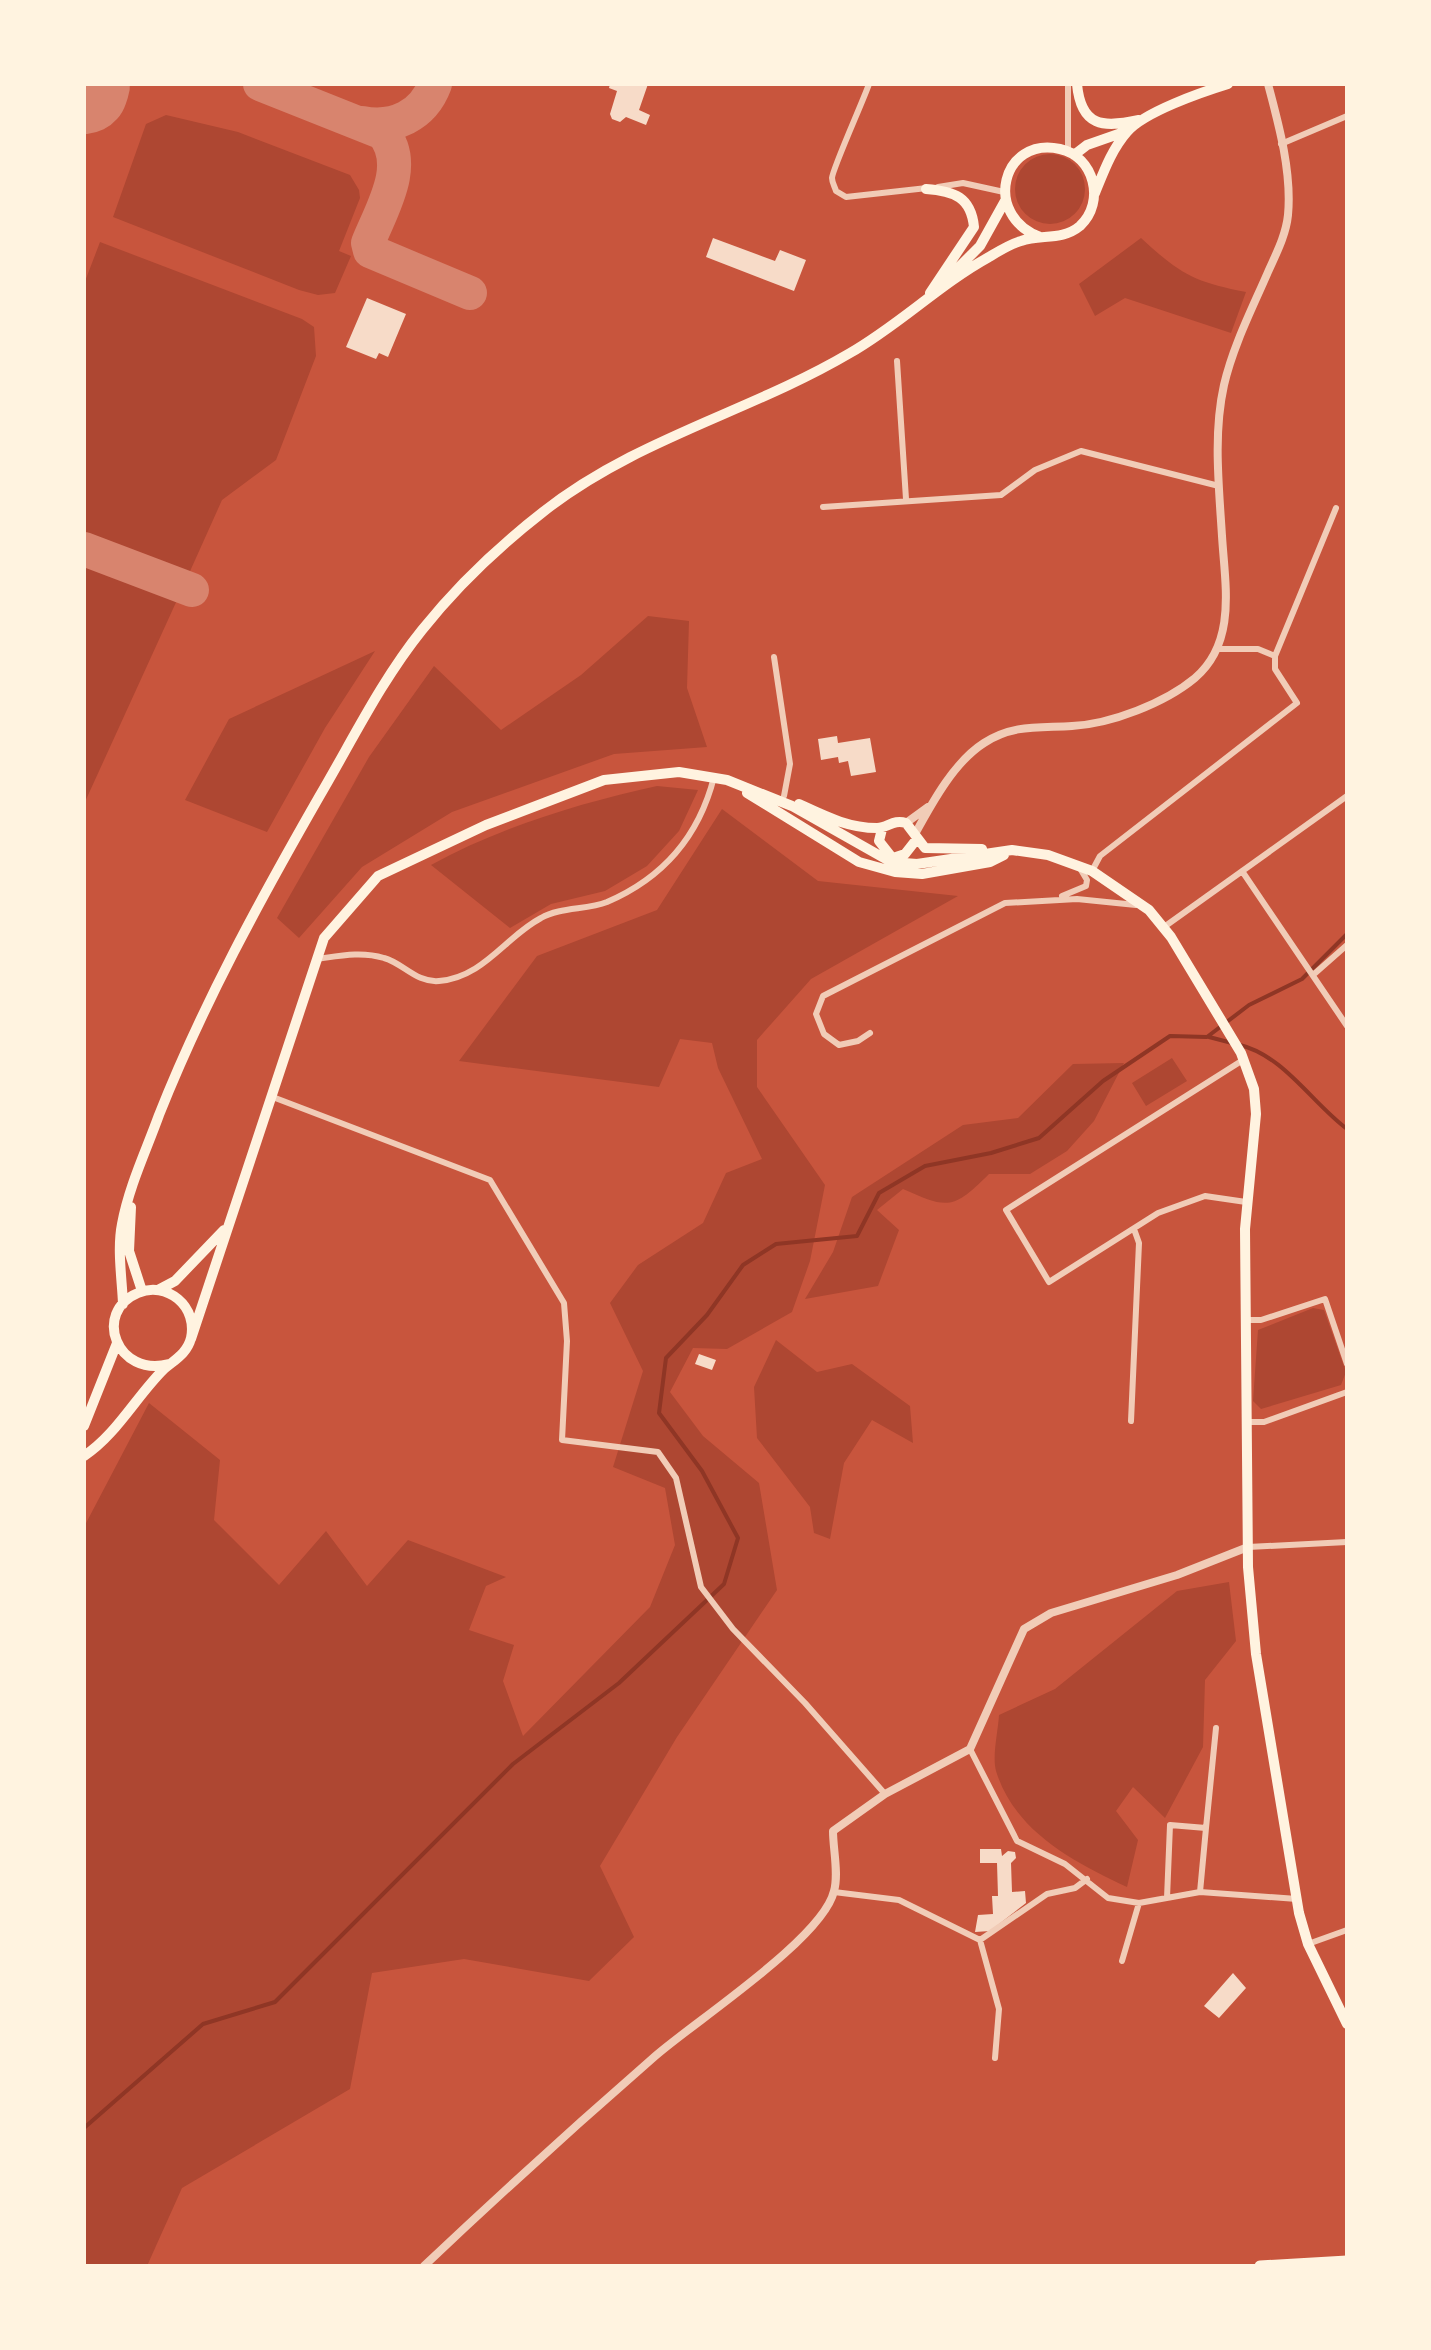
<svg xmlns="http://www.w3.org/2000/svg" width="1431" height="2350" viewBox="0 0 1431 2350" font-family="Commissioner,sans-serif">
<rect width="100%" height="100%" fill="#c8553d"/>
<path fill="#ae4732" d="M 166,115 L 238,132 L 350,175 L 359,190 L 360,198 L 339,251 L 351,256 L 335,293 L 318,295 L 299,290 L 113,217 L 146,124 Z
M1015 189a35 35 0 1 1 70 0a35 35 0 1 1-70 0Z
M 1141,238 C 1180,274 1194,282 1246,292 L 1231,333 L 1125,298 L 1095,316 L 1079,284 Z
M 100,242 L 302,319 L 314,327 L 316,356 L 276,460 L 222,500 L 187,578 L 84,540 L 84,284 Z
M 84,560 L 178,598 L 84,804 Z
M 648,616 L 689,621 L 687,688 L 707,747 L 614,754 L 452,812 L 362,867 L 299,938 L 277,918 L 369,757 L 434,666 L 501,730 L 581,675 Z
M 375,651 L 325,728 L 267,832 L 185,800 L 229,719 Z
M 657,786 L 698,790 L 679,831 L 647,866 L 605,891 L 551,904 L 510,928 L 431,865 C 500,827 580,803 657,786 Z
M 722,809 L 818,881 L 958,896 L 811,979 L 757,1040 L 757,1087 L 825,1185 L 810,1261 L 792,1312 L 727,1349 L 693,1348 L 670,1392 L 703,1436 L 759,1483 L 777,1590 L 677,1737 L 600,1866 L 634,1937 L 589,1981 L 464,1959 L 372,1973 L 350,2089 L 182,2188 L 147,2266 L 84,2266 L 84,1527 L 149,1403 L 220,1460 L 214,1520 L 279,1585 L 326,1531 L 367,1586 L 408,1540 L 506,1577 L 486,1586 L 469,1630 L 514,1645 L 503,1681 L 523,1736 L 650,1607 L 675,1545 L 665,1488 L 613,1467 L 643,1371 L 610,1303 L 638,1265 L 703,1223 L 726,1173 L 762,1159 L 718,1068 L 712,1043 L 680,1039 L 659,1087 L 459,1061 L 537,956 L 657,910 Z
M 1172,1058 L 1187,1081 L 1146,1106 L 1132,1083 Z
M 1124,1063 L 1094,1121 L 1067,1151 L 1030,1174 L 989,1174 C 953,1210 948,1209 903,1189 L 877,1210 L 899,1230 L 878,1286 L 805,1299 L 833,1252 L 852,1197 L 963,1125 L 1018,1118 L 1073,1064 Z
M 1313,1308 L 1324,1310 L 1346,1372 L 1341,1385 L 1261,1409 L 1253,1401 L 1258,1330 Z
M 776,1340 L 817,1372 L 852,1364 L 910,1406 L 913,1443 L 872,1420 L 844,1463 L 830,1539 L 814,1533 L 810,1507 L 757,1438 L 754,1387 Z
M 1229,1582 L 1236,1641 L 1205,1680 L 1203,1747 L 1165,1818 L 1133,1787 L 1116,1811 L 1138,1840 L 1127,1887 C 1074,1862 1015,1832 996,1771 C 992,1756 998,1732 999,1715 L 1055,1689 L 1177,1591 Z"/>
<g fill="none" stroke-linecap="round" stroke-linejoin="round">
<path stroke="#8f3625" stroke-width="4" d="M 1209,1037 L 1232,1043
M 1240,1045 C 1284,1056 1312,1103 1347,1129
M 84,2128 L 203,2024 L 275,2002 L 513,1764 L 619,1683 L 724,1584 L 738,1538 L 702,1471 L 659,1413 L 666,1358 L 707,1315 L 743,1265 L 776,1244 L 857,1236 L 879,1193 L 925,1166 L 991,1153 L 1039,1138 L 1103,1081 L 1170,1036 L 1207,1037 L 1249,1005 L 1302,979 L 1347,934"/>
<path stroke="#d8846e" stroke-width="34" d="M 260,84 L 383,133 C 410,165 381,210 368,243 L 370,251 L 470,293
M 84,97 L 96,84
M 362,123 C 394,129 423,116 435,84
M 84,549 L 192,590"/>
<path stroke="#d8846e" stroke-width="88" d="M 84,90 L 86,84"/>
</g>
<path fill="#f7dbc8" d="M 610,84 L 648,84 L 639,110 L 650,115 L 646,125 L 626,117 L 620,122 L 612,119 L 610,114 L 617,91 L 609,88 Z
M 713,238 L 775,261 L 780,250 L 806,260 L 794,291 L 706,257 Z
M 367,298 L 406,314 L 388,357 L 379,353 L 376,359 L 346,347 Z
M 837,736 L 838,743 L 870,738 L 876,772 L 851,776 L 848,761 L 839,763 L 838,757 L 821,760 L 818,739 Z
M 699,1354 L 716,1360 L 712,1370 L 695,1364 Z
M 980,1849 L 1001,1849 L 1002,1856 L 1008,1851 L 1015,1852 L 1016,1858 L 1011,1863 L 1012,1892 L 1025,1891 L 1026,1903 L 990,1931 L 975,1932 L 978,1915 L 993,1914 L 992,1896 L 998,1896 L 997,1863 L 980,1863 Z
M 1233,1973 L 1246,1988 L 1219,2018 L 1204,2006 Z"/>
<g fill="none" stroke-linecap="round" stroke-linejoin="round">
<path stroke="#f1ccb7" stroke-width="6" d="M 869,84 C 864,99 832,170 832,178 C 832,183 835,187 836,191 L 846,197 L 927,188
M 1068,84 L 1068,151
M 1281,144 L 1347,116
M 938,187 L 963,183 L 1004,192
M 897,361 L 906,499
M 823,507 L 1001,495 L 1035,470 L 1081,451 L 1219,486
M 1275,656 L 1336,508
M 774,657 L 790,764 L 784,796
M 1092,871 L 1100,856 L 1297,703 L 1275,669 L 1275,656 L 1258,649 L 1218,649
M 1242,871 L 1347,1026
M 1062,896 L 1086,886 L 1087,880 L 1081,870
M 1164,927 L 1347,796
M 317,959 C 339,956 361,951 384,958 C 403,963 416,983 439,981 C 484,977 505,937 541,918 C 560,907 587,910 607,902 C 663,878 699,836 714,777
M 1313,975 L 1347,945
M 870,1033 L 858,1041 L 839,1045 L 824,1034 L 816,1014 L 823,996 L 1005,903 L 1077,899 L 1136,905
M 1243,1060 L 1006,1210 L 1049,1282 L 1158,1213 L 1205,1196 L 1246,1202
M 270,1096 L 490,1180 L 564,1303 L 567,1341 L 562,1440 L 658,1452 L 676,1478 L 701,1587 L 733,1629 L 805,1703 L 885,1794
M 1246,1320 L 1261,1320 L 1325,1299 L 1347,1364
M 1131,1421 L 1139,1243 L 1134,1229
M 1245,1422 L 1264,1422 L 1347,1392
M 1248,1547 L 1347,1542
M 970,1749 L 1017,1841 L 1065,1864 L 1108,1898 L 1139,1903 L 1200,1892 L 1297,1899
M 1206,1828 L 1216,1728
M 834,1892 L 899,1900 L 980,1940 L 1047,1894 L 1075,1888 L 1087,1879
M 1167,1898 L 1170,1825 L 1206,1828 L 1200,1892
M 980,1940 L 999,2009 L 995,2058
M 1308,1944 L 1347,1930
M 1122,1961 L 1139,1903"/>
<path stroke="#f1ccb7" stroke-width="8" d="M 906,823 L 928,807
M 915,834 C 932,803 954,762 984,743 C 1013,724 1040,728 1072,726 C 1111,724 1165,703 1195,678 C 1237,642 1225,585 1222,536 C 1219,487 1213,434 1224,385 C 1233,346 1252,309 1268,272 C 1276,254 1286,235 1288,215 C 1292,173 1279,125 1268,84
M 424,2266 C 499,2195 575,2126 653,2058 C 692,2023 823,1939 834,1891 C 839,1874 833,1849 833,1831 L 885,1794 L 970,1749 L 1024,1629 L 1051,1613 L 1177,1575 L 1248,1547"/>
<path stroke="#fff3e0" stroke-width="10" d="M 1077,84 C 1081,127 1103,128 1139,120
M 1074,155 L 1087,145 L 1127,131
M 926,189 C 954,191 971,197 974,227 L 930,293
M 1095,193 C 1104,171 1112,149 1127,132 C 1144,112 1202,92 1228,84
M 948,278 L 980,246 L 1005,201
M 747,793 L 859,862 L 895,872 L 922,874 L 990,862 L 1004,855
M 799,804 C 825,816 848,828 877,828 C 888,828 893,819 906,823 L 925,848 L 982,849
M 882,829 L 879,841 L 894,860
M 890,859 L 905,854 L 916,840
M 131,1207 L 129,1251 L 142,1291
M 158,1290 L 175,1281 L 224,1230
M 123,1304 C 122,1279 117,1249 122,1224 C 129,1186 146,1151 159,1115 C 203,1004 260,900 319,797 C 352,741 381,681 422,630 C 457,586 498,547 543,512 C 635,439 750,412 850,353 C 899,325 940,284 989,257 C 999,251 1010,244 1021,241 C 1041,234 1062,241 1080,226 C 1106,202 1094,156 1060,149 C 1002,136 982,215 1040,237
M 191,1339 L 324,938 L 378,876 L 486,825 L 604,780 L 679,772 L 727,780 L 792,806 L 891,862 L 917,864 L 1012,850 L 1048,855 L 1092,871 L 1149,910 L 1171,937 L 1241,1053 L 1254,1089 L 1256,1114 L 1245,1229 L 1248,1567 L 1256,1654 L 1299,1913 L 1308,1944 L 1347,2024
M 84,1426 L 117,1343
M 84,1456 C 116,1435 136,1397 163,1370 C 174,1360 187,1354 191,1338 C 194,1324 190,1309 178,1299 C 167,1290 152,1287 138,1293 C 92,1312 117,1378 169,1364"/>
<path stroke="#fff3e0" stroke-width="11" d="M 1260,2266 L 1347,2261"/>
</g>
<rect width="1431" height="2350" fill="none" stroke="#fff3e0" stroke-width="172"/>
</svg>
